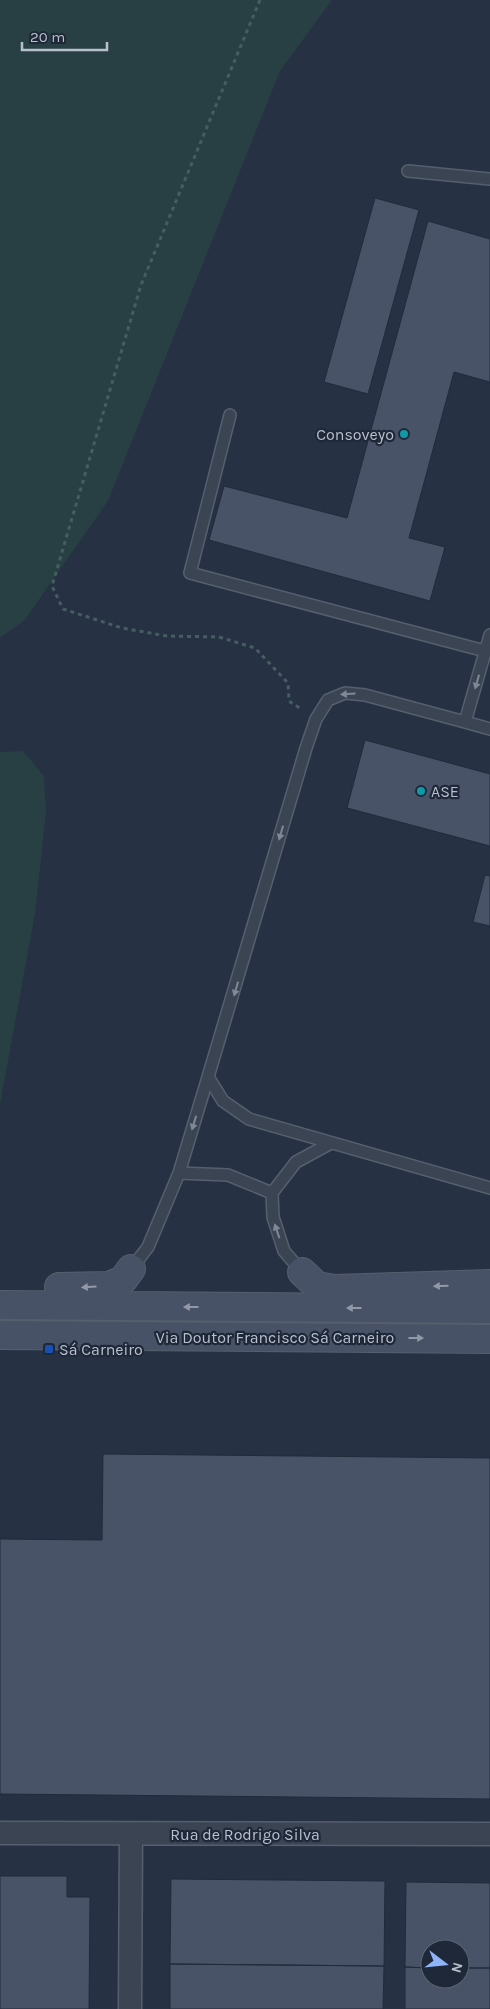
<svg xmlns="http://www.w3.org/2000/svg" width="490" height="2009" viewBox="0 0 490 2009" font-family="Karla,sans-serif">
<rect width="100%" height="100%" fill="#263143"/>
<path fill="#284044" d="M 0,0 L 332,0 L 280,71 L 108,501 L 24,621 L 0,638 Z
M 23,751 L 44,776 L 46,812 L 35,913 L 0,1105 L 0,752 Z"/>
<path fill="#485367" stroke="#212b3a" d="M 375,198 L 419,210 L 368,394 L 324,382 Z
M 428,221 L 490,239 L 490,382 L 454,372 L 409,538 L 445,547 L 430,601 L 209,540 L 224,486 L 347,518 Z
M 365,740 L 490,774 L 490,846 L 347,808 Z
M 485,875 L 490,876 L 490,926 L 473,922 Z
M 103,1454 L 490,1458 L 490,1799 L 0,1794 L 0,1539 L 102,1540 Z
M 0,1876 L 67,1876 L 67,1897 L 90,1897 L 89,2009 L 0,2009 Z
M 171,1879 L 385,1881 L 384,1966 L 170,1964 Z
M 406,1882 L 490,1883 L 490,1968 L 460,1968 L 460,1949 L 430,1949 L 430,1968 L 405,1967 Z
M 170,1964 L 384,1966 L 383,2009 L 170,2009 Z
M 405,1967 L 430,1968 L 430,1979 L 460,1979 L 460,1968 L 490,1968 L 490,2009 L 405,2009 Z"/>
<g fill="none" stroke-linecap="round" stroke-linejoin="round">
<defs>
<path id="service" d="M 408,171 L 490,179
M 230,415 L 190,573 L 485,651
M 490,635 L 465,722 L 365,695 L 345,693 L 328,700 L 316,719 L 306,748 L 208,1077 L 223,1101 L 249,1119 L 490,1188
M 465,722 L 490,729
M 179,1173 L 228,1175 L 272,1193
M 131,1269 L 148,1247 L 179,1173 L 208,1077
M 302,1272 L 284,1251 L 273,1217 L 272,1193 L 296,1162 L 331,1143"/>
<path id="minor" d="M 0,1833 L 490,1834
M 130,2009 L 131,1834"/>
<path id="secondary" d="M 302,1272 L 317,1286 L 335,1289 L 490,1284
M 59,1287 L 109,1286 L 123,1280 L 131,1269
M 0,1305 L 490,1309
M 0,1335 L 490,1339"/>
</defs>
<use href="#service" stroke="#565f6d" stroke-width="14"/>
<use href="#minor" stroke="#565f6d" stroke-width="25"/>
<use href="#secondary" stroke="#565f6d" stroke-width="30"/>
<path stroke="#465d61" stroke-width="3" stroke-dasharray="4 4" stroke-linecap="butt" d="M 260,0 L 141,285 L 52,586 L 63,609 L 122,628 L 167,636 L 219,637 L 255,648 L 288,683 L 289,701 L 301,709"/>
<use href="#service" stroke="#3a4453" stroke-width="11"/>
<use href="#minor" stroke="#3a4453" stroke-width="22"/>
<use href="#secondary" stroke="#485266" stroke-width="28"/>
</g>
<defs><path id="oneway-solid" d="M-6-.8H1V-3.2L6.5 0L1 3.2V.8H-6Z" transform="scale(1.25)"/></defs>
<g fill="#7f8896">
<use href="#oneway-solid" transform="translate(477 682) rotate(106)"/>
<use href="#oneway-solid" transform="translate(348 694) rotate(176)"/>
<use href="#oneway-solid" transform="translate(281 833) rotate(106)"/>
<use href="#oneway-solid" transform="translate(236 989) rotate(106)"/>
<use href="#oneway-solid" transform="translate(194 1123) rotate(107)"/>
<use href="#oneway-solid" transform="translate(277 1231) rotate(-109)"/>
</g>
<g fill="#9199a9">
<use href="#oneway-solid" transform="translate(441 1286) rotate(178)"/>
<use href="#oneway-solid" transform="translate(89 1287) rotate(177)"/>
<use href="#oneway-solid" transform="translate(191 1307) rotate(-180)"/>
<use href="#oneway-solid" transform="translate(354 1308) rotate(-180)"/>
<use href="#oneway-solid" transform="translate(416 1338)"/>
</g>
<g fill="#0f9aa8" stroke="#1f2838" stroke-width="2">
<circle cx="404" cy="434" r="5"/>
<circle cx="421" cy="791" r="5"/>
</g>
<rect fill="#1a4fb4" stroke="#1f2838" stroke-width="2" x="44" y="1344" width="10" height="10" rx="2.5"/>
<g text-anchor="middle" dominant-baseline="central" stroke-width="4.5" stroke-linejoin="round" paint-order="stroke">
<g font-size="16" fill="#b8bfcd" stroke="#1f2838" text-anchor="start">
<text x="394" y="434" text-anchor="end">Consoveyo</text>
<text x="431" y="791">ASE</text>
<text x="59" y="1349">Sá Carneiro</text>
</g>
<g font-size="16" fill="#b8bfcd" stroke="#1f2838">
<text x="275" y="1337">Via Doutor Francisco Sá Carneiro</text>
<text x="245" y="1834">Rua de Rodrigo Silva</text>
</g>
</g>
<g transform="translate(445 1964) rotate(106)"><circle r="24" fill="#1f2838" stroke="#5c6474"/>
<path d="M0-4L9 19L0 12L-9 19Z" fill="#8eb4fb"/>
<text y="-8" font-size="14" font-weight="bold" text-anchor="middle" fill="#b8bfcd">N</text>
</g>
<path d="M22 42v8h85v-8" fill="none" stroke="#b8bfcd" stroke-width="2.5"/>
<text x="30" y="42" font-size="15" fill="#b8bfcd" stroke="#1f2838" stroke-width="4" paint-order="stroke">20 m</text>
</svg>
